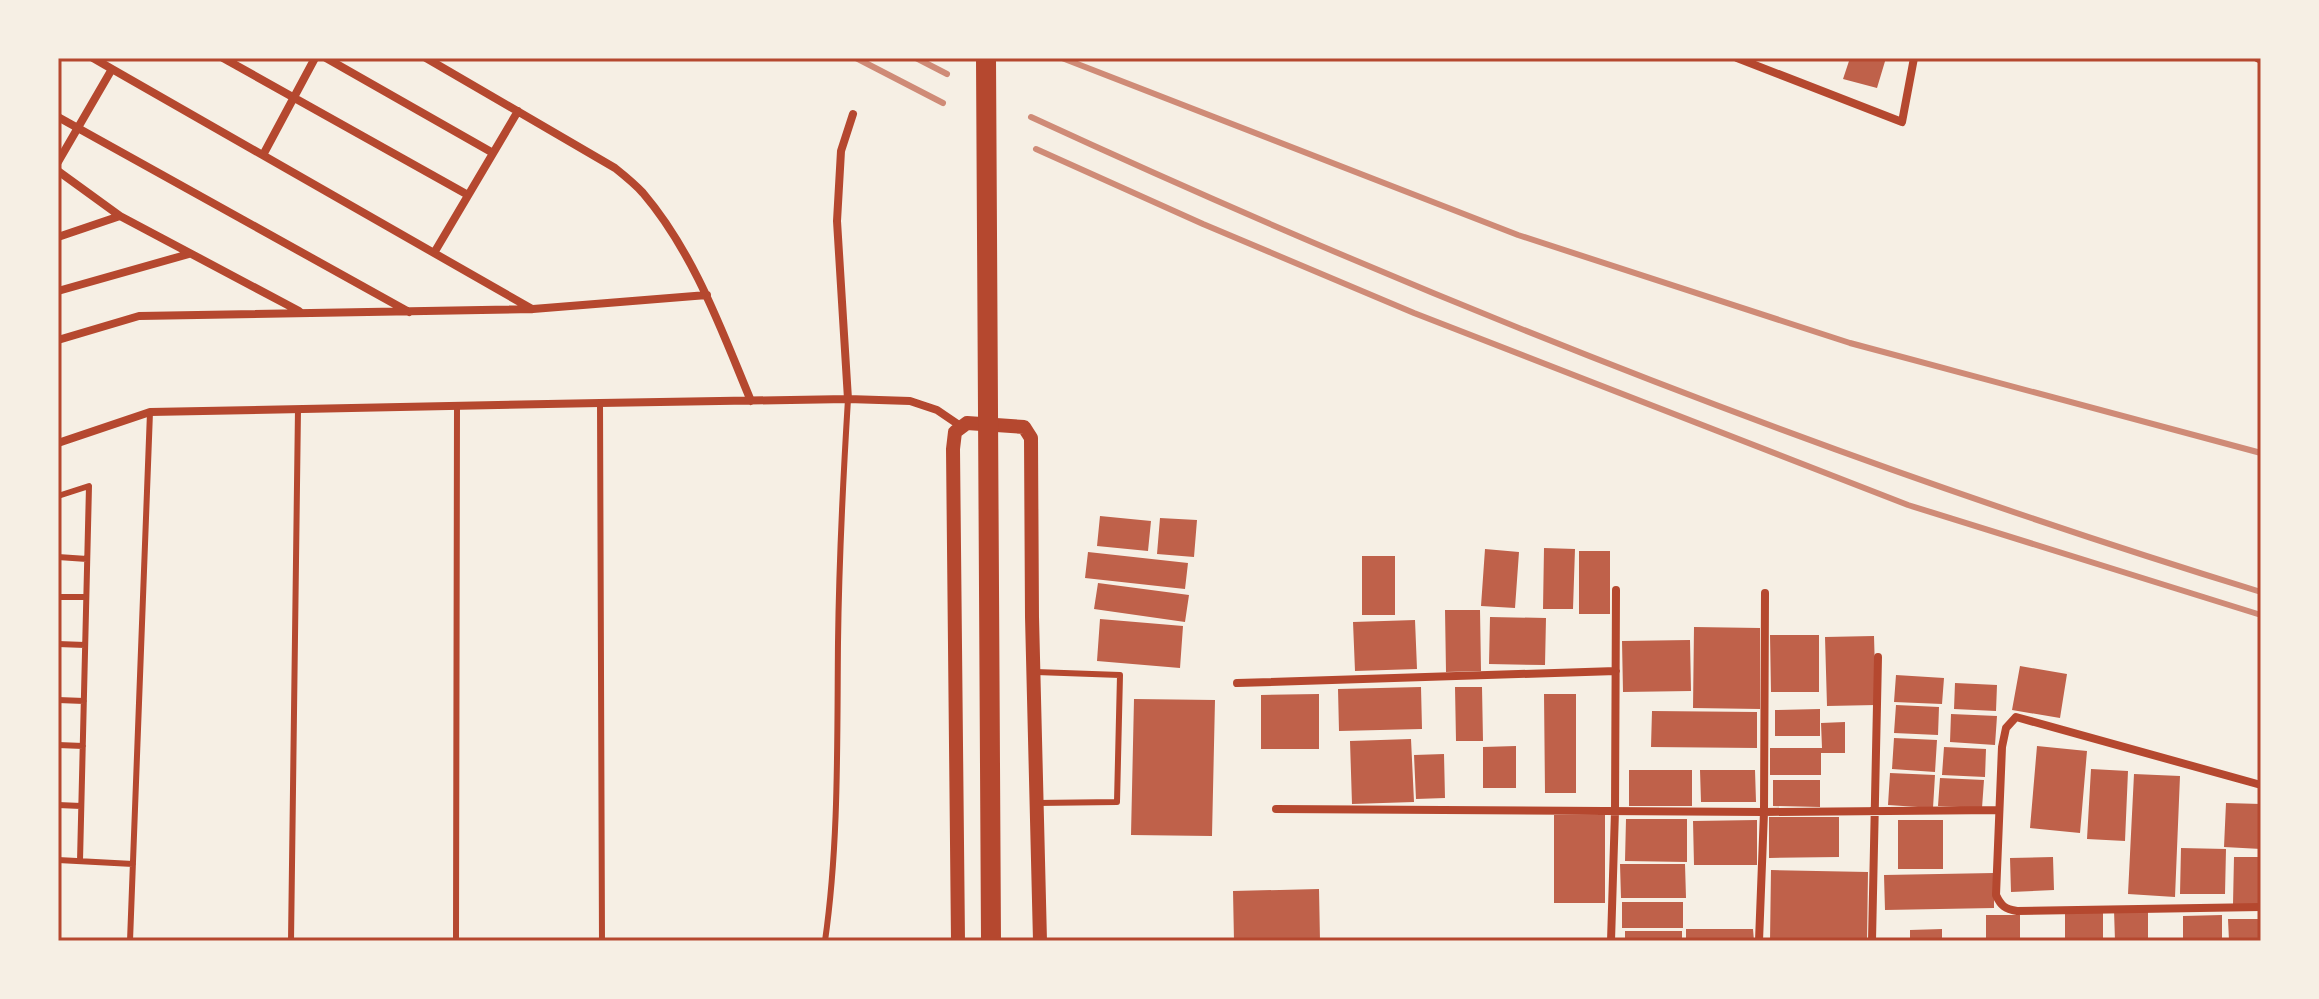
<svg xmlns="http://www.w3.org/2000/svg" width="2319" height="999" viewBox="0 0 2319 999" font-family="Barlow,sans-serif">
<rect width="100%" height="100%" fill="#f6efe4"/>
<path fill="#bf614a" d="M 1850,58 L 1886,58 L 1877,88 L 1843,79 Z
M 1100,516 L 1151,521 L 1148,551 L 1097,546 Z
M 1160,518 L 1197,520 L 1194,557 L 1157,554 Z
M 1544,548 L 1575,549 L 1573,609 L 1543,609 Z
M 1485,549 L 1519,552 L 1515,608 L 1481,606 Z
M 1579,551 L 1610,551 L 1610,614 L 1579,614 Z
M 1088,552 L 1188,563 L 1185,589 L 1085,578 Z
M 1362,556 L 1395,556 L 1395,615 L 1362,615 Z
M 1098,583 L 1189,595 L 1185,622 L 1094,609 Z
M 1445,610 L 1480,610 L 1481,671 L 1446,672 Z
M 1490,617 L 1546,618 L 1545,665 L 1489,664 Z
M 1100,619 L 1183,626 L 1180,668 L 1097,661 Z
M 1415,620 L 1417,669 L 1355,671 L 1353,622 Z
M 1694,627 L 1760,628 L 1760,709 L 1693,708 Z
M 1770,635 L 1819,635 L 1819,692 L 1771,692 Z
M 1874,636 L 1876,705 L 1827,706 L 1825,637 Z
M 1690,640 L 1691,691 L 1623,692 L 1622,641 Z
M 2020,666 L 2067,674 L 2060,718 L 2012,710 Z
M 1896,675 L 1944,678 L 1942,704 L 1894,702 Z
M 1955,683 L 1997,685 L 1996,711 L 1954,709 Z
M 1421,687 L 1422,729 L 1339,731 L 1338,689 Z
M 1455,687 L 1482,687 L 1483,741 L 1456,741 Z
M 1319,694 L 1319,749 L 1261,749 L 1261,695 Z
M 1544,694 L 1576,694 L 1576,793 L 1545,793 Z
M 1134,699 L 1215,700 L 1212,836 L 1131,835 Z
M 1896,705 L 1939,707 L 1938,735 L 1894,733 Z
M 1820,709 L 1820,736 L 1775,736 L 1775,710 Z
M 1652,711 L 1757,712 L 1757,748 L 1651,747 Z
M 1951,714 L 1997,716 L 1995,745 L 1950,742 Z
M 1845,722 L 1845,753 L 1821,753 L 1821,775 L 1770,775 L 1770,748 L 1822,748 L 1821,723 Z
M 1894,738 L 1937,740 L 1935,772 L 1892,769 Z
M 1411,739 L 1414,802 L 1352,804 L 1350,741 Z
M 1516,746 L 1516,788 L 1483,788 L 1483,747 Z
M 2037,746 L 2087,751 L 2080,833 L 2030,828 Z
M 1944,747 L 1986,749 L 1985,777 L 1942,775 Z
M 1444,754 L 1445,798 L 1416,799 L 1414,755 Z
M 2091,769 L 2128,771 L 2125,841 L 2087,839 Z
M 1629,770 L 1692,770 L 1692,806 L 1629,806 Z
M 1700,770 L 1755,770 L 1756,802 L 1701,802 Z
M 1890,773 L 1935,775 L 1933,808 L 1888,805 Z
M 2134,774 L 2180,776 L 2175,897 L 2128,894 Z
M 1940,778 L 1984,780 L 1982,808 L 1938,806 Z
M 1773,780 L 1820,780 L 1820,807 L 1773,806 Z
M 2226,803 L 2261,804 L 2261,849 L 2224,847 Z
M 1554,815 L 1605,815 L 1605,903 L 1554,903 Z
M 1769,817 L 1839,817 L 1839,857 L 1769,858 Z
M 1626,819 L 1687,819 L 1687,862 L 1625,861 Z
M 1757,820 L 1757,865 L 1694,865 L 1693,821 Z
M 1898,820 L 1943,820 L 1943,869 L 1898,869 Z
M 2181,848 L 2226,849 L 2225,894 L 2180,894 Z
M 2053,857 L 2054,890 L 2011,892 L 2010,858 Z
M 2234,857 L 2261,857 L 2261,904 L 2233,904 Z
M 1620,864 L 1685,864 L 1686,898 L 1621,898 Z
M 1771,870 L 1868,872 L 1867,941 L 1770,941 Z
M 1994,873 L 1994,908 L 1885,910 L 1884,875 Z
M 1319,889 L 1320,941 L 1234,941 L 1233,891 Z
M 1622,902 L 1683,902 L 1683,928 L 1622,928 Z
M 2114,910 L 2148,910 L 2148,941 L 2115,941 Z
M 2065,912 L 2103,912 L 2103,941 L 2065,941 Z
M 1986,915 L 2020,915 L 2020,941 L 1986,941 Z
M 2222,915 L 2222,941 L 2183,941 L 2183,916 Z
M 2228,919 L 2261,919 L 2261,941 L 2229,941 Z
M 1686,929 L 1753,929 L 1754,941 L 1686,941 Z
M 1942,929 L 1942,941 L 1910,941 L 1910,930 Z
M 1625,931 L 1682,931 L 1682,941 L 1625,941 Z"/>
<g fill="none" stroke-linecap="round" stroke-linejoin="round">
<path stroke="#b5482f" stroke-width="6" d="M 600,403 L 602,941
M 58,496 L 89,486 L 80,861
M 58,557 L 87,559
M 58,597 L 86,597
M 58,644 L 85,645
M 1036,672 L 1120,675 L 1117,802 L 1037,803
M 58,700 L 84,701
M 58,745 L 83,746
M 58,805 L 81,806
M 58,860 L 133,864
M 130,941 L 150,412
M 291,941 L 298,409
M 456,941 L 457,406
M 825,941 C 839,843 837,742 838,643 C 839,561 843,480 848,399"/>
<path stroke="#b5482f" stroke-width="8" d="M 223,58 L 468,195
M 326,58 L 493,153
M 426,58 L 615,168 C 625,176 635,184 643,193 C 694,253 721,329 751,401
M 1737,58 L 1902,122 L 1914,58
M 2257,58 L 2261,60
M 112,69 L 532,309
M 58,117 L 409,312
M 263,155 L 315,58
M 58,162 L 112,69 L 93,58
M 58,171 L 120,216 L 299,311
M 58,237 L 120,216
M 434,253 L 518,111
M 58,291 L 189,254
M 58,340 L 139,316 L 533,309 L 707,295
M 848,399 L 837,221 L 841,151 L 853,114
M 58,443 L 150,412 L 600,403 L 848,399 L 910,401 L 937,410 L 962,427
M 1237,683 L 1616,671
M 2261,785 L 2016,717 L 2006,728 L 2002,747 L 1996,895 C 2001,906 2005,909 2017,911 L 2261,907
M 1276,809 L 1764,812 L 1999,810
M 1611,941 L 1615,811 L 1616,590
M 1759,941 L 1764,812 L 1765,593
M 1872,941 L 1878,657"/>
<path stroke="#b5482f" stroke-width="14" d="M 958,941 L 953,449 L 955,432 L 967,423 L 1024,427 L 1031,438 L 1032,617 L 1040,941"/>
<path stroke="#b5482f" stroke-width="20" d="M 986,58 L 991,941"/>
<path stroke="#cf8b77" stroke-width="6" d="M 856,58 L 943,103
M 916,58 L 947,74
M 1062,58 L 1518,235 L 1850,343 L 2261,453
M 1031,117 C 1430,301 1840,463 2261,592
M 1036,149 L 1203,224 L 1414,313 L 1908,505 L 2261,615"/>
</g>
<rect width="2319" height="999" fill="none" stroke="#f6efe4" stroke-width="120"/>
<rect x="60" y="60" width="2199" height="879" fill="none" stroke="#b5482f" stroke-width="3"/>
</svg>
